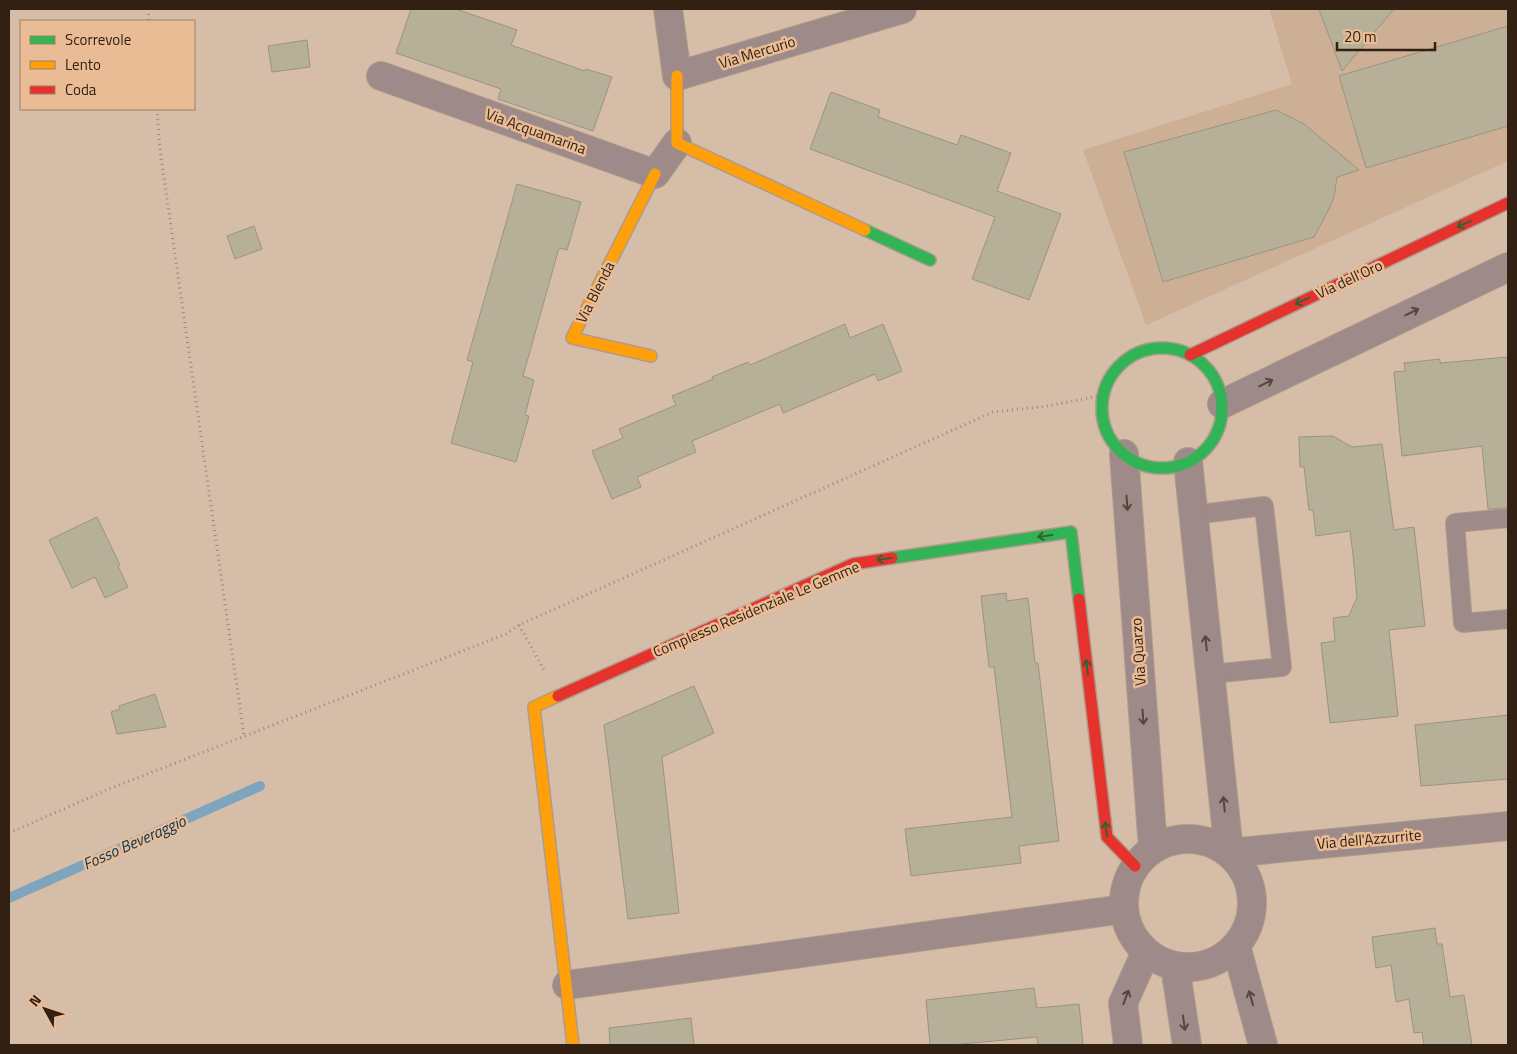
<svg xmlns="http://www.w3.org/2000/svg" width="1517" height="1054" viewBox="0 0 1517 1054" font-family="'Titillium Web',sans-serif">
<rect width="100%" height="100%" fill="#d6bda8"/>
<path fill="#cdaf95" d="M 1269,9 L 1508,9 L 1508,161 L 1146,325 L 1083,150 L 1292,84 Z"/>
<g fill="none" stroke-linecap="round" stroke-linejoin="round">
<path stroke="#7ea4be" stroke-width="10" d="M 9,898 L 260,786"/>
</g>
<path fill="#b7b099" stroke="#9b9380" d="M 411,9 L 456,9 L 517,30 L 511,45 L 585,71 L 586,69 L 612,77 L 593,131 L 498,99 L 501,89 L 396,53 Z
M 1319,9 L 1394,9 L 1342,71 Z
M 1508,26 L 1508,126 L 1366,168 L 1339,76 Z
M 307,40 L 310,67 L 272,72 L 268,46 Z
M 831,92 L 880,110 L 878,117 L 957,145 L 961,135 L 1011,153 L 997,191 L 1061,214 L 1029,300 L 972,279 L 995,217 L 810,149 Z
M 1276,110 L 1304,124 L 1359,170 L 1337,177 L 1334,197 L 1330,207 L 1314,237 L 1163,282 L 1124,152 Z
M 517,184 L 581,202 L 567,250 L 559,248 L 523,376 L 534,380 L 525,415 L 529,416 L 516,462 L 451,443 L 473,362 L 467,360 Z
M 254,226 L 262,249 L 235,259 L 227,236 Z
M 845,324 L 850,338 L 883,324 L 902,371 L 878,381 L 875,374 L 783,413 L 780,404 L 692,441 L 696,452 L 637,477 L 641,487 L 612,499 L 592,451 L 623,438 L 619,429 L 676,405 L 672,396 L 713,379 L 712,377 L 748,362 L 750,365 Z
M 1508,357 L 1508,508 L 1488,509 L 1482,446 L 1402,456 L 1394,372 L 1405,371 L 1404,363 L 1440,359 L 1440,363 Z
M 1333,436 L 1352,447 L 1382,444 L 1394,530 L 1414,527 L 1425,626 L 1389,630 L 1398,716 L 1330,723 L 1321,643 L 1335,641 L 1333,618 L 1349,616 L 1357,597 L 1353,555 L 1350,531 L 1316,536 L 1313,510 L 1309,510 L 1304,467 L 1300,467 L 1299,437 Z
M 97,517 L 120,565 L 118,566 L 128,587 L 105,598 L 95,577 L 72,588 L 49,540 Z
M 1006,593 L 1007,601 L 1028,598 L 1035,663 L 1038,663 L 1059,841 L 1019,846 L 1021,863 L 911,876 L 905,829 L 1012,817 L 994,667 L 989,667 L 981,596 Z
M 694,686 L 714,733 L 662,757 L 679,913 L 628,919 L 604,725 Z
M 155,694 L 166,727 L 117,734 L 111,712 L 120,709 L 119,706 Z
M 1508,715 L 1508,779 L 1421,786 L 1415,725 Z
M 1435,928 L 1437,944 L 1442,944 L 1450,997 L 1464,995 L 1472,1045 L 1424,1045 L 1422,1032 L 1414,1033 L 1409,999 L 1396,1002 L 1391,965 L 1376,968 L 1372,937 Z
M 1034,988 L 1037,1008 L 1079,1004 L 1083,1045 L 1038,1045 L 1037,1037 L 951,1045 L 930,1045 L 926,1000 Z
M 691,1018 L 694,1045 L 610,1045 L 609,1028 Z"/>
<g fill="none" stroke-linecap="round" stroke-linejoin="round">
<defs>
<path id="lane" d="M 1193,515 L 1264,506 L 1282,667 L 1210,674
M 1508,518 L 1455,523 L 1463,623 L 1508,619"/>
<path id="street" d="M 668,9 L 677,76 L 902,9
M 381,76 L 655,174 L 677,143
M 1222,404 L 1508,267
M 1124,454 L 1153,849
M 1188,462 L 1229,853 L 1508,826
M1124 903a64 64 0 1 1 128 0a64 64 0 1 1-128 0Z
M 1236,946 L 1263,1045
M 1175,966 L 1187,1045
M 567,985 L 1124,909
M 1128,1045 L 1123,1003 L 1146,952"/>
<path id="fast" d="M 865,230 L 930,260
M1102 408a60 60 0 1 1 120 0a60 60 0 1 1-120 0Z
M 892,558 L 1071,532 L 1079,599"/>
<path id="slow" d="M 677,76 L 677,143 L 865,230
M 651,356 L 572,338 L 655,174
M 558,696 L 534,707 L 573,1045"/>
<path id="jam" d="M 1190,355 L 1508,203
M 1079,599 L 1107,837 L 1135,866
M 558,696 L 853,564 L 892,558"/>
</defs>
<use href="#lane" stroke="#af9b8a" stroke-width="20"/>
<use href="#street" stroke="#af9b8a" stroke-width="30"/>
<use href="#fast" stroke="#af9b8a" stroke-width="14"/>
<use href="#slow" stroke="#af9b8a" stroke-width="14"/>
<use href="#jam" stroke="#af9b8a" stroke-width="14"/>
<path stroke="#9a8782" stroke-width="3" stroke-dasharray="1 4" stroke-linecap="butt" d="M 148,9 L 149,21
M 157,109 L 160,150 L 244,736
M 519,625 L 544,670
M 9,833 L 109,789 L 506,634 L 519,625 L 993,412 L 1047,406 L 1104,395"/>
<use href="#lane" stroke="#9e8a88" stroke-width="18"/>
<use href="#street" stroke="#9e8a88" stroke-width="28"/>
<use href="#fast" stroke="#30b455" stroke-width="11"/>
<use href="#slow" stroke="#ff9f0a" stroke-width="11"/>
<use href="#jam" stroke="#e5322d" stroke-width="11"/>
</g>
<defs><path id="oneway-shaft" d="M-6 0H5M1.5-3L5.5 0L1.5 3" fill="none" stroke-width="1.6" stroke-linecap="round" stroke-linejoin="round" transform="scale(1.25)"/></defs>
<g stroke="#316330">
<use href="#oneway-shaft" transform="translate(1464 224) rotate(155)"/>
<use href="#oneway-shaft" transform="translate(1302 301) rotate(155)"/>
<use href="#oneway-shaft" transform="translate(1045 536) rotate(172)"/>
<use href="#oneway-shaft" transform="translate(884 559) rotate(172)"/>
<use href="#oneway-shaft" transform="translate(1087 667) rotate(-97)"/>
<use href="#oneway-shaft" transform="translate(1106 829) rotate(-98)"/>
</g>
<g stroke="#58463b">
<use href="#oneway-shaft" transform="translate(1412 312) rotate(-26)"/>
<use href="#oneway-shaft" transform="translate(1266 383) rotate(-26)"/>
<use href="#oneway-shaft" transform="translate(1127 503) rotate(86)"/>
<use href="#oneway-shaft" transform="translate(1206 643) rotate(-96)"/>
<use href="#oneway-shaft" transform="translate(1143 717) rotate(86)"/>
<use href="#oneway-shaft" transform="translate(1224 804) rotate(-96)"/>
<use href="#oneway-shaft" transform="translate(1126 997) rotate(-70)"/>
<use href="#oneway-shaft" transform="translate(1251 998) rotate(-106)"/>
<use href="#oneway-shaft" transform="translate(1184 1023) rotate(82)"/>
</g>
<g text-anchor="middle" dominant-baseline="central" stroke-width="5" stroke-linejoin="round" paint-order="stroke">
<g font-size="15" fill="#322112" stroke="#e9bc95">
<text transform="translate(757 52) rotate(-17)">Via Mercurio</text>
<text transform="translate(536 131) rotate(20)">Via Acquamarina</text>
<text transform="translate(1349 279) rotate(-25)">Via dell'Oro</text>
<text transform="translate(595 292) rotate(-63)">Via Blenda</text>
<text transform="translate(756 609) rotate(-23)">Complesso Residenziale Le Gemme</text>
<text transform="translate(1138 652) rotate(-94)">Via Quarzo</text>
<text transform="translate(1369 839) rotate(-5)">Via dell'Azzurrite</text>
</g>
<g font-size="16" font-style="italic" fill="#043959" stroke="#e9bc95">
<text transform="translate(134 842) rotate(-24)">Fosso Beveraggio</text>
</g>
</g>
<rect width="1517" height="1054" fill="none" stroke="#322112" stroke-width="20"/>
<rect x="20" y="20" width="175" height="90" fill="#e9bc95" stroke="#a07e61"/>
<rect x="30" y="36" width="25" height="8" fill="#30b455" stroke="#a07e61"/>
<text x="65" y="45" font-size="15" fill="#322112">Scorrevole</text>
<rect x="30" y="61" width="25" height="8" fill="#ff9f0a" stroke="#a07e61"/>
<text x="65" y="70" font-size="15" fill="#322112">Lento</text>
<rect x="30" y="86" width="25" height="8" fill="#e5322d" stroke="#a07e61"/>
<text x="65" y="95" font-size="15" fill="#322112">Coda</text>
<g transform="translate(45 1009) rotate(310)" stroke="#e9bc95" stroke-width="4" paint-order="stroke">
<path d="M0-4L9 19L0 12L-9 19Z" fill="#322112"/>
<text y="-8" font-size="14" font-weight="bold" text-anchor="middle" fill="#322112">N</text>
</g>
<path d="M1337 42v8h98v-8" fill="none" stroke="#322112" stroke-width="2.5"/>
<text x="1344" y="42" font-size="15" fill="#322112" stroke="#e9bc95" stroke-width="4" paint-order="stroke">20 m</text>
</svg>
